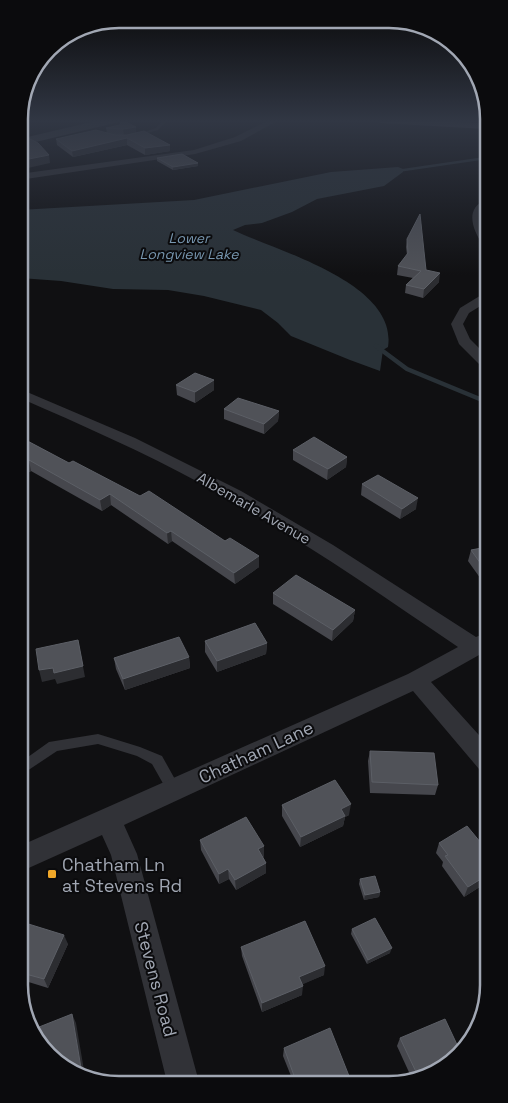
<svg xmlns="http://www.w3.org/2000/svg" width="508" height="1103" viewBox="0 0 508 1103" font-family="'Space Grotesk',sans-serif">
<rect width="100%" height="100%" fill="#101012"/>
<path fill="#293137" d="M 398,167 L 403,169 L 403,172 L 384,186 L 317,199 L 292,212 L 262,223 L 245,225 L 233,230 C 277,251 398,283 388,347 L 383,350 L 380,371 L 350,360 L 291,336 L 278,323 L 261,310 L 204,296 L 168,290 L 113,289 L 61,281 L 20,278 L 19,210 L 194,200 L 331,172 Z"/>
<g fill="none" stroke-linecap="round" stroke-linejoin="round">
<path stroke="#293137" stroke-width="2.5" d="M 397,171 L 486,158"/>
<path stroke="#293137" stroke-width="4.5" d="M 376,346 L 407,369 L 487,402"/>
<path fill="#313237" fill-rule="evenodd" d="M 163,120 L 167,120 L 158,130 L 135,137 L 133,136 L 156,128 Z
M 98,734 L 140,747 L 162,756 L 181,790 L 179,794 L 174,796 L 169,794 L 152,764 L 137,756 L 98,744 L 57,751 L 21,775 L 21,762 L 49,742 Z"/>
<path fill="#313237" fill-rule="evenodd" d="M 269,120 L 279,120 L 241,141 L 195,154 L 19,180 L 19,174 L 194,150 L 235,137 Z
M 486,200 C 486,208 481,212 481,220 C 482,229 487,236 486,245 L 482,244 C 473,230 464,208 486,200 Z
M 483,294 L 487,294 L 487,302 L 469,313 L 463,324 L 470,339 L 487,356 L 487,368 L 482,367 L 459,344 L 451,324 L 460,308 Z
M 20,389 L 135,438 L 241,491 L 333,545 L 476,637 L 488,632 L 488,650 L 431,682 L 488,745 L 488,772 L 479,769 L 413,691 L 124,825 L 137,854 L 199,1082 L 167,1082 L 111,855 L 102,835 L 22,871 L 22,845 L 408,674 L 458,647 C 374,590 291,532 202,484 C 143,452 82,425 20,398 Z"/>
<path fill="#3f4147" fill-rule="evenodd" d="M 100,120 L 120,120 L 119,122 L 19,146 L 19,139 Z"/>
<path fill="#4d4f56" fill-rule="evenodd" d="M 376,120 L 486,123 L 486,129 L 381,123 Z"/>
</g>
<path fill="#46474d" d="M 136,127 L 136,133 L 170,151 L 145,155 L 127,145 L 73,157 L 57,145 L 56,139 L 107,133 L 106,128 Z
M 157,158 L 198,166 L 173,170 L 157,161 Z
M 407,239 L 426,270 L 439,282 L 423,298 L 405,293 L 406,285 L 413,278 L 397,275 L 398,266 L 407,255 L 406,247 Z
M 176,385 L 214,390 L 195,403 L 177,395 Z
M 224,409 L 279,411 L 278,421 L 264,434 L 224,419 Z
M 20,437 L 259,567 L 235,584 L 172,541 L 168,544 L 111,505 L 102,511 L 31,471 L 26,474 L 20,470 Z
M 293,450 L 347,457 L 346,467 L 327,480 L 293,460 Z
M 362,484 L 416,509 L 400,519 L 361,495 Z
M 487,547 L 488,582 L 483,582 L 468,561 L 471,550 Z
M 273,593 L 355,610 L 353,621 L 332,641 L 273,604 Z
M 205,641 L 267,643 L 266,654 L 217,672 L 205,652 Z
M 189,657 L 190,668 L 125,690 L 116,669 L 114,658 Z
M 370,751 L 438,785 L 435,795 L 370,793 L 368,761 Z
M 282,805 L 349,815 L 345,817 L 343,826 L 300,847 L 282,816 Z
M 200,840 L 264,846 L 264,856 L 263,857 L 266,863 L 266,873 L 236,890 L 229,879 L 219,884 L 201,850 Z
M 439,843 L 486,849 L 488,848 L 489,881 L 464,897 L 442,866 L 443,862 L 436,853 Z
M 360,879 L 380,892 L 379,897 L 364,900 L 359,884 Z
M 22,922 L 68,944 L 48,988 L 22,980 Z
M 352,929 L 390,953 L 367,964 L 351,934 Z
M 241,947 L 324,975 L 302,984 L 302,995 L 262,1012 L 242,956 Z
M 400,1038 L 460,1051 L 416,1081 L 413,1081 L 397,1046 Z
M 284,1048 L 351,1081 L 293,1081 L 283,1056 Z"/>
<path fill="#2c2d31" d="M 136,127 L 136,133 L 124,136 L 123,129 Z
M 127,138 L 127,145 L 73,157 L 72,151 Z
M 170,145 L 170,151 L 145,155 L 145,148 Z
M 49,155 L 50,163 L 19,170 L 19,161 Z
M 198,163 L 198,166 L 173,170 L 173,167 Z
M 19,191 L 22,191 L 24,199 L 19,200 Z
M 440,273 L 439,282 L 423,298 L 424,289 Z
M 214,380 L 214,390 L 195,403 L 195,392 Z
M 279,411 L 278,421 L 264,434 L 264,424 Z
M 347,457 L 346,467 L 327,480 L 328,469 Z
M 29,460 L 31,471 L 26,474 L 24,463 Z
M 110,494 L 111,505 L 102,511 L 100,500 Z
M 418,498 L 416,509 L 400,519 L 402,509 Z
M 171,531 L 172,541 L 168,544 L 167,533 Z
M 259,556 L 259,567 L 235,584 L 234,573 Z
M 486,571 L 488,571 L 488,582 L 483,582 Z
M 355,610 L 353,621 L 332,641 L 333,630 Z
M 78,640 L 85,677 L 57,684 L 55,679 L 42,682 L 39,670 Z
M 267,643 L 266,654 L 217,672 L 217,661 Z
M 189,657 L 190,668 L 125,690 L 123,679 Z
M 351,804 L 349,815 L 345,817 L 343,826 L 300,847 L 301,837 L 341,809 Z
M 264,846 L 264,856 L 258,860 L 258,849 Z
M 266,863 L 266,873 L 236,890 L 235,880 Z
M 228,869 L 229,879 L 219,884 L 219,874 Z
M 489,874 L 489,881 L 464,897 L 468,887 Z
M 380,892 L 379,897 L 364,900 L 365,895 Z
M 64,935 L 68,944 L 48,988 L 44,979 Z
M 392,948 L 390,953 L 367,964 L 368,960 Z
M 325,966 L 324,975 L 299,986 L 299,977 Z
M 303,986 L 302,995 L 262,1012 L 262,1003 Z
M 72,1014 L 76,1023 L 85,1076 L 82,1074 Z
M 443,1063 L 416,1081 L 414,1081 L 417,1074 Z"/>
<path fill="#505258" stroke="#5c5f66" d="M 122,120 L 136,127 L 123,129 L 106,128 L 120,125 Z
M 96,130 L 115,135 L 127,135 L 144,131 L 170,145 L 145,148 L 127,138 L 72,151 L 56,139 Z
M 28,138 L 38,143 L 49,155 L 19,161 L 19,139 Z
M 182,154 L 198,163 L 173,167 L 157,158 Z
M 19,177 L 22,191 L 19,191 Z
M 420,214 L 426,270 L 440,273 L 424,289 L 406,285 L 421,271 L 398,266 L 408,253 L 407,239 Z
M 195,373 L 214,380 L 195,392 L 176,385 Z
M 238,398 L 279,411 L 264,424 L 224,409 Z
M 20,437 L 69,463 L 73,461 L 140,496 L 149,491 L 225,541 L 230,538 L 259,556 L 234,573 L 171,531 L 167,533 L 110,494 L 100,500 L 29,460 L 24,463 L 20,461 Z
M 314,437 L 347,457 L 328,469 L 293,450 Z
M 378,475 L 418,498 L 402,509 L 362,484 Z
M 487,547 L 488,571 L 486,571 L 471,550 Z
M 296,575 L 355,610 L 333,630 L 273,593 Z
M 255,623 L 267,643 L 217,661 L 205,641 Z
M 179,637 L 189,657 L 123,679 L 114,658 Z
M 78,640 L 83,666 L 54,673 L 53,668 L 39,670 L 36,649 Z
M 370,751 L 434,753 L 438,785 L 372,782 Z
M 335,780 L 351,804 L 341,809 L 345,816 L 301,837 L 282,805 Z
M 246,817 L 264,846 L 258,849 L 266,863 L 235,880 L 228,869 L 219,874 L 200,840 Z
M 467,826 L 486,849 L 488,848 L 489,874 L 468,887 L 445,856 L 448,855 L 439,843 Z
M 375,876 L 380,892 L 365,895 L 360,879 Z
M 375,918 L 392,948 L 368,960 L 352,929 Z
M 305,921 L 325,966 L 299,977 L 303,986 L 262,1003 L 241,947 Z
M 22,922 L 64,935 L 44,979 L 22,973 Z
M 72,1014 L 82,1074 L 52,1059 L 34,1029 Z
M 445,1019 L 460,1051 L 443,1063 L 417,1074 L 400,1038 Z
M 330,1028 L 351,1081 L 296,1081 L 284,1048 Z"/>
<linearGradient id="sky" x2="0" y2="1"><stop stop-color="#09090a"/><stop offset="0.44" stop-color="#313744"/><stop offset="1" stop-color="#313744" stop-opacity="0"/></linearGradient>
<rect width="508" height="275" fill="url(#sky)"/>
<rect fill="#f1a829" stroke="#0b0b0d" stroke-width="2" x="47" y="869" width="10" height="10" rx="2.5"/>
<g text-anchor="middle" dominant-baseline="central" stroke-width="4" stroke-linejoin="round" paint-order="stroke">
<g font-size="14" font-style="italic" fill="#7796af" stroke="#0b0b0d">
<text x="189" y="238">Lower<tspan x="189" dy="16">Longview Lake</tspan></text>
</g>
<g font-size="15" fill="#a1a7b3" stroke="#0b0b0d">
<text transform="translate(254 508) rotate(30)">Albemarle Avenue</text>
</g>
<g font-size="18" fill="#a1a7b3" stroke="#0b0b0d">
<text transform="translate(256 752) rotate(-25)">Chatham Lane</text>
<text transform="translate(156 979) rotate(75)">Stevens Road</text>
</g>
<g font-size="18" fill="#a1a7b3" stroke="#0b0b0d" text-anchor="start">
<text x="62" y="864">Chatham Ln<tspan x="62" dy="21">at Stevens Rd</tspan></text>
</g>
</g>
<path d="M0 0H508V1103H0ZM119 28H389A91 91 0 0 1 480 119V985A91 91 0 0 1 389 1076H119A91 91 0 0 1 28 985V119A91 91 0 0 1 119 28Z" fill="#0b0b0d" fill-rule="evenodd"/>
<path fill="none" stroke="#a1a7b3" stroke-width="2.5" d="M119 28H389A91 91 0 0 1 480 119V985A91 91 0 0 1 389 1076H119A91 91 0 0 1 28 985V119A91 91 0 0 1 119 28Z"/>
</svg>
